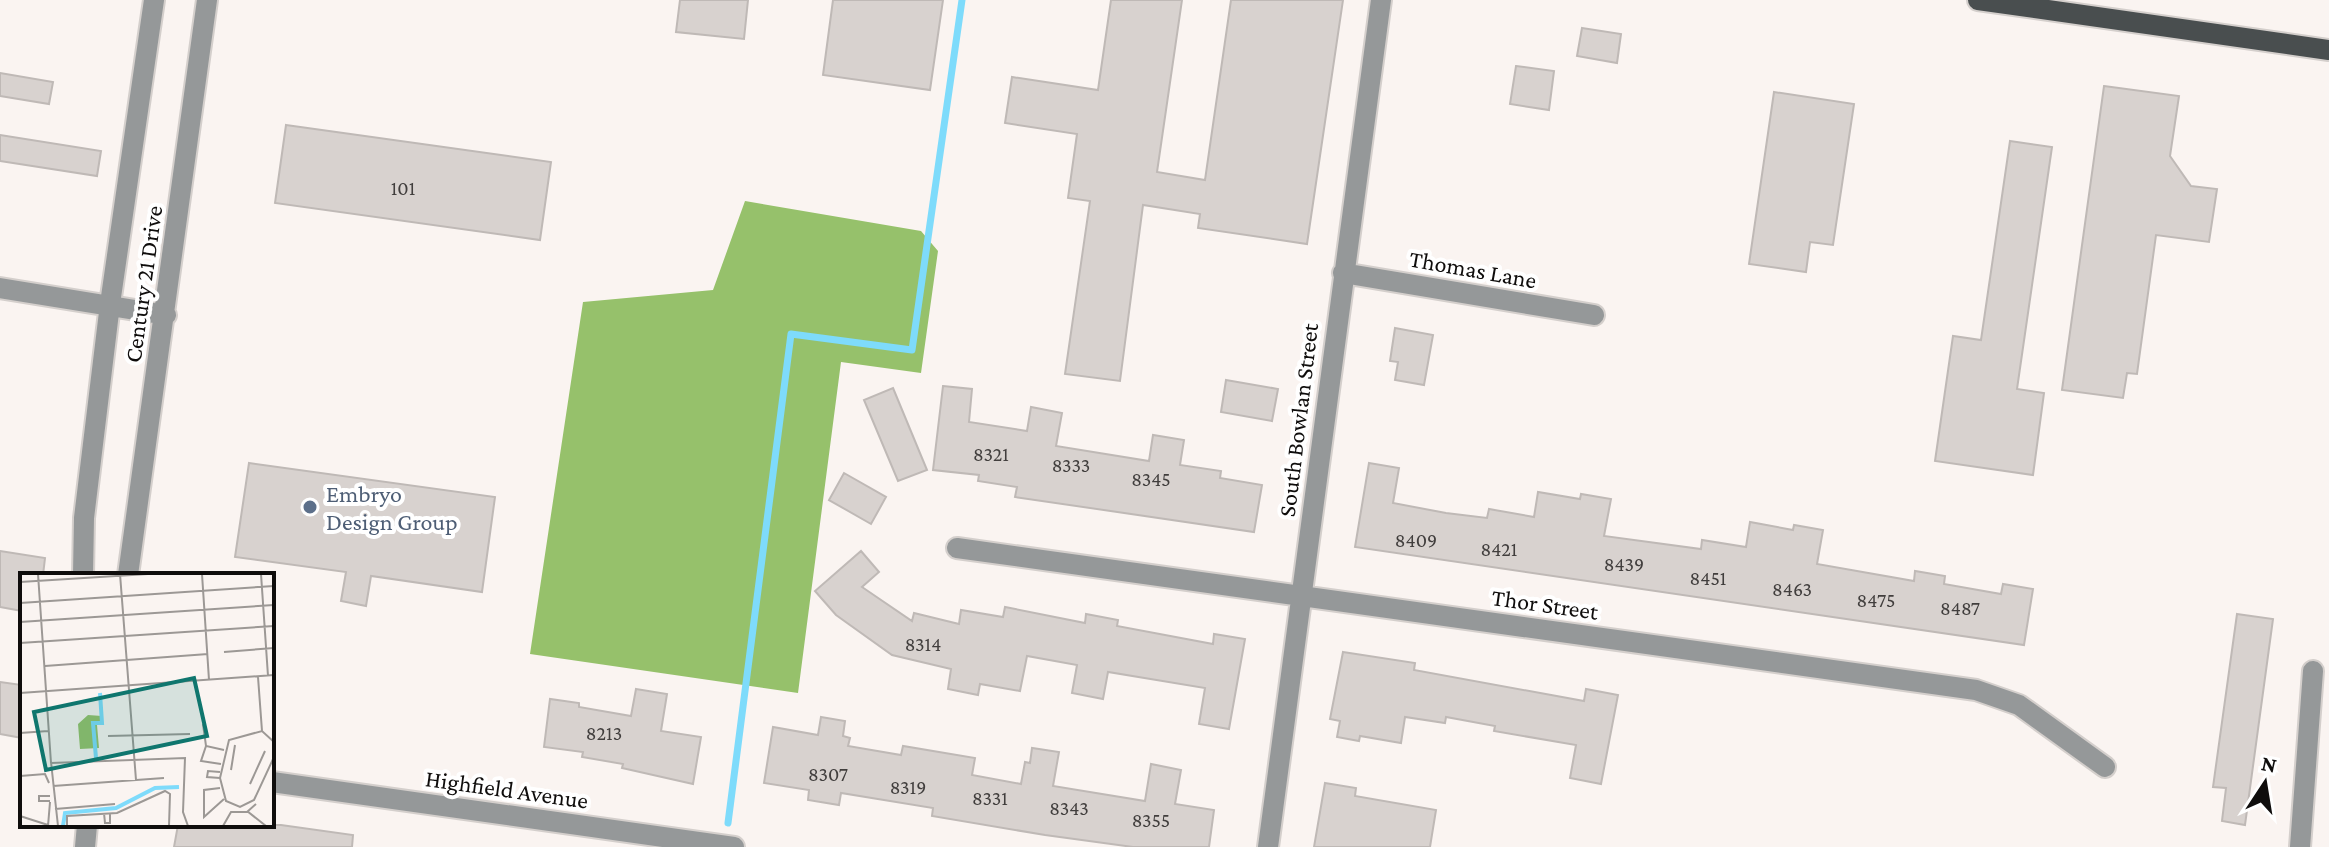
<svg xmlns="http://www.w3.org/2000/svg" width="2329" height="847" viewBox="0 0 2329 847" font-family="'Crimson Pro',serif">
<rect width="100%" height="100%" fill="#faf4f1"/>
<path fill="#96c16b" d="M 745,201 L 921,231 L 938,251 L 921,373 L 841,362 L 798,693 L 530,654 L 583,302 L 713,290 Z"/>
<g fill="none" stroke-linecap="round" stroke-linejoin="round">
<path stroke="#7edbfb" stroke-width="7" d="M 728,823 L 791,334 L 912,350 L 962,0"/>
</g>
<path fill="#d8d2cf" stroke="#bfb9b6" stroke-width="2" d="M 680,0 L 748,0 L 744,39 L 676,32 Z
M 833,0 L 943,0 L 930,90 L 823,75 Z
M 1111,0 L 1182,0 L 1157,172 L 1205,180 L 1231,0 L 1343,0 L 1307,244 L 1198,228 L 1200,214 L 1143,205 L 1120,381 L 1065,374 L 1090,201 L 1068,198 L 1077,134 L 1005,123 L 1012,77 L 1098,90 Z
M 1582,28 L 1621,34 L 1617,63 L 1577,56 Z
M 1516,66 L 1554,71 L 1549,110 L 1510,104 Z
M 0,73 L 53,82 L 49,104 L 0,96 Z
M 2104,86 L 2179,96 L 2170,156 L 2191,186 L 2217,189 L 2209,242 L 2156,235 L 2137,374 L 2127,373 L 2123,398 L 2062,390 Z
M 1774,92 L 1854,104 L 1833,245 L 1810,242 L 1806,272 L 1749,264 Z
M 286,125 L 551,162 L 540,240 L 275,203 Z
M 0,135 L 101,151 L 97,176 L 0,161 Z
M 2010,141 L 2052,147 L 2017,389 L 2044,393 L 2033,475 L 1935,461 L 1953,336 L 1981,340 Z
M 1395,328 L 1433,335 L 1424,385 L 1395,380 L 1398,362 L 1390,361 Z
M 1226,380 L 1278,389 L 1272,421 L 1221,412 Z
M 943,386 L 972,389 L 969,422 L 1027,431 L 1031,407 L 1062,413 L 1056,446 L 1149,461 L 1153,435 L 1184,440 L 1180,465 L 1221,471 L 1220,478 L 1262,485 L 1254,532 L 1015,497 L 1017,487 L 978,481 L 979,475 L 933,470 Z
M 893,388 L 927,470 L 898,481 L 864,400 Z
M 249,463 L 495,497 L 482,592 L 371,576 L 366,606 L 341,601 L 346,572 L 235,557 Z
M 1369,463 L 1399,468 L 1393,503 L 1446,513 L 1487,518 L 1489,509 L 1534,517 L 1538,492 L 1580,499 L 1581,494 L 1611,499 L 1604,536 L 1701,549 L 1702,540 L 1746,547 L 1750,522 L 1793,530 L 1794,525 L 1823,530 L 1817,564 L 1914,581 L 1915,571 L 1945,576 L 1944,584 L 2001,594 L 2003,584 L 2033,589 L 2024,645 L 1355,547 Z
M 844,473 L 886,497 L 871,524 L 829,500 Z
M 0,551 L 45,558 L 43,575 L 22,575 L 22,611 L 0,607 Z
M 861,551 L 879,572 L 862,587 L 912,621 L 914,613 L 959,624 L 961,610 L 1003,617 L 1005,607 L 1085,623 L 1086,614 L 1118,620 L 1117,626 L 1213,644 L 1214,634 L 1245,639 L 1229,729 L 1199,724 L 1205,688 L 1108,672 L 1103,699 L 1072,693 L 1077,665 L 1027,656 L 1020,691 L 980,684 L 978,695 L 948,689 L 951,669 L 892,655 L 836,615 L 815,591 Z
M 2237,614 L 2273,619 L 2245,825 L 2222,821 L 2226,788 L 2213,787 Z
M 1343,652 L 1415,663 L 1414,670 L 1584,701 L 1586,689 L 1618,695 L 1601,784 L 1570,778 L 1576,745 L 1494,731 L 1495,726 L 1446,717 L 1445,723 L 1405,717 L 1401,743 L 1360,736 L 1359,741 L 1337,737 L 1340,721 L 1330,719 Z
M 0,682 L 22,685 L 22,738 L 0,734 Z
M 636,689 L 667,694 L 661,731 L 701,737 L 693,784 L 622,768 L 623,764 L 582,757 L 583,752 L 544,747 L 550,699 L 579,703 L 579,707 L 631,716 Z
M 821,717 L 845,721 L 843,736 L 850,738 L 848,746 L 901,755 L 903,746 L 975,758 L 972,775 L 1021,784 L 1025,762 L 1030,763 L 1032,748 L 1059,752 L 1053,786 L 1145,801 L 1151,764 L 1181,770 L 1175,804 L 1214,810 L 1209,847 L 1133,847 L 1045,835 L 932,816 L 933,808 L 841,793 L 839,805 L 808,800 L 809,790 L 764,783 L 773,727 L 818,735 Z
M 1325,783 L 1356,788 L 1355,796 L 1436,810 L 1430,847 L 1314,847 Z
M 178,825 L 281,825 L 353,835 L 352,847 L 174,847 Z"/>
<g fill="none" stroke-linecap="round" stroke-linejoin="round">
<defs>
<path id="street" d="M 1343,273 L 1594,315
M 0,288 L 166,315
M 957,548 L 1976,690 L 2019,705 L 2105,767
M 83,575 L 84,518 L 110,304 L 154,0
M 128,575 L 207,0
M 272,782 L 734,847
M 85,847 L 87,825
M 1268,847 L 1381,0
M 2300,847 L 2313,671"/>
<path id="primary" d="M 1978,0 L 2329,50"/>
</defs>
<use href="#street" stroke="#d4cfcc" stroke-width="24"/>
<use href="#primary" stroke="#d4cfcc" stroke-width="24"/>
<use href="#street" stroke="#959899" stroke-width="20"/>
<use href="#primary" stroke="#494e4f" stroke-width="20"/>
</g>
<circle fill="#5c6f8a" stroke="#fff" stroke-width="3" cx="310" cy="507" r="8"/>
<g text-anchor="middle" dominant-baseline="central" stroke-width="8" stroke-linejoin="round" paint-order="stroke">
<g font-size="20" fill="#413e3d">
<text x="403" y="188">101</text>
<text x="991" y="454">8321</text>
<text x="1071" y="465">8333</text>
<text x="1151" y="479">8345</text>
<text x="1416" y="540">8409</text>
<text x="1499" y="549">8421</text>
<text x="1624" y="564">8439</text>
<text x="1708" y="578">8451</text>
<text x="1792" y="589">8463</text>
<text x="1876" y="600">8475</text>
<text x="1960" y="608">8487</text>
<text x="923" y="644">8314</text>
<text x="604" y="733">8213</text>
<text x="828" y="774">8307</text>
<text x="908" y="787">8319</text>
<text x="990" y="798">8331</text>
<text x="1069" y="808">8343</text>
<text x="1151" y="820">8355</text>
</g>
<g font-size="24" fill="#0f0d0c" stroke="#fff">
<text transform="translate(1473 269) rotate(10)">Thomas Lane</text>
<text transform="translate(143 284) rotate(-82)">Century 21 Drive</text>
<text transform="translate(1298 420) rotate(-83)">South Bowlan Street</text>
<text transform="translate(1545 604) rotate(8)">Thor Street</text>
<text transform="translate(507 789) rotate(8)">Highfield Avenue</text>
</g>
<g font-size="24" fill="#4e5e75" stroke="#fff" text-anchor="start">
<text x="326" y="493">Embryo<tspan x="326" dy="28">Design Group</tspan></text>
</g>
</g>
<g transform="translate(20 573)">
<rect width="254" height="254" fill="#faf4f1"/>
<path d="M 68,142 L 82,143 L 83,151 L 77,152 L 79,175 L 60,176 L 58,151 Z" fill="#96c16b"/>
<path fill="none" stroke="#7edbfb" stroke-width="4" d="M 76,185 L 73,150 L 82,150 L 80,120M 43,253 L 45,240 L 96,235 L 135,215 L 159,214"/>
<path fill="none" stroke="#9c9895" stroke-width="2" d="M 18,1 L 31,190M 100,1 L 116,207M 182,1 L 189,107M 241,1 L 248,103M 0,9 L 128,1M 0,30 L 254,13M 0,49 L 254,32M 0,70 L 254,53M 204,79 L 254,75M 25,93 L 188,81M 238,104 L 242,158M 0,120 L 254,102M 183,151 L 186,173 L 204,177M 0,160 L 28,158M 88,163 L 170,161M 254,169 L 242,158 L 209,167 L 200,205 L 206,228 L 220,234 L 234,227 L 254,184M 186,173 L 181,188 L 201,191M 31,189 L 38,253M 31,190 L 165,185 L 163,239 L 168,253M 211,197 L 215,172M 0,203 L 25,201 L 29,210M 200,205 L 187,204 L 188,198 L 200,199M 230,211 L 245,178M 33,213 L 144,205M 200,215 L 184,217 L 184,244 L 204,226M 30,223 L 19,223 L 19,228 L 30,228M 35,236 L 95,231M 227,238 L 246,253M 84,240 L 85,250 L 90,250 L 90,240M 0,243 L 28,252M 28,253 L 30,229M 47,253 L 47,243 L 97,240 L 145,218 L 150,221 L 149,253M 203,253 L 211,239 L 227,239 L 236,231"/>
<path fill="#0f766e" fill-opacity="0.15" stroke="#0f766e" stroke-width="4" d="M 174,105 L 187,163 L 26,197 L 14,139 Z"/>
<rect width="254" height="254" fill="none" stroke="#0f0d0c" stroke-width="4"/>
</g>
<g transform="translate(2265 783) rotate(12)" stroke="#ffffff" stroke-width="6" paint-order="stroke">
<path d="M0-6L14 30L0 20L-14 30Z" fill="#0f0d0c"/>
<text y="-12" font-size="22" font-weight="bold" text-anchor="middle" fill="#0f0d0c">N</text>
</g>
</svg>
